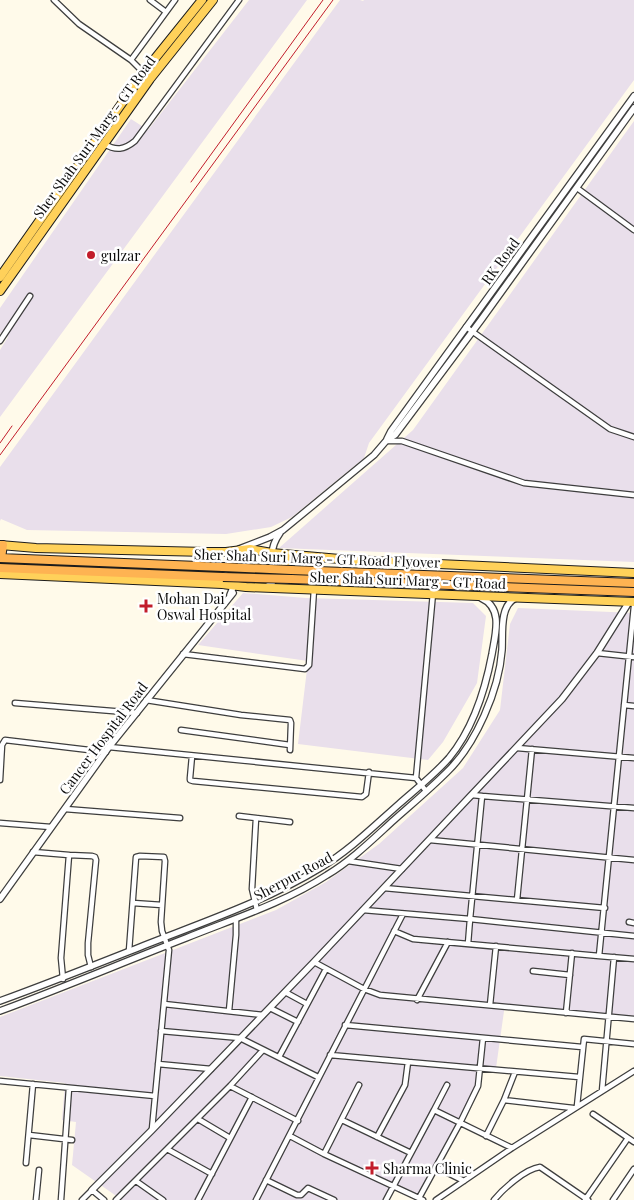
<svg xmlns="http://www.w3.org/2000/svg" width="634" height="1200" viewBox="0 0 634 1200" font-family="'Playfair Display',serif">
<rect width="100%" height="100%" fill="#fffaea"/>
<path fill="#e9dfeb" d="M 249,0 L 307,0 L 0,417 L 0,350 L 8,337 L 0,333 L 0,308 L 131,119 L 148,130 Z
M 340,0 L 360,0 L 363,1 L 364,0 L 634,0 L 634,80 L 369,443 L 364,458 L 292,517 L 271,527 L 226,534 L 27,530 L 1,519 L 0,521 L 0,467 Z
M 634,121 L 634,562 L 279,548 L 413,430 Z
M 243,593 L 306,598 L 473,603 L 486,616 L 477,683 L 443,742 L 428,760 L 298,744 L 308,661 L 198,645 Z
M 518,608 L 634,613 L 634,1016 L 505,1004 L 496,1068 L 478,1066 L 474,1090 L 418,1194 L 394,1183 L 385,1200 L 122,1200 L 72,1165 L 76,1122 L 62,1120 L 65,1083 L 0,1076 L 0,1017 L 276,910 L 326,882 L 379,844 L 463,768 L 500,710 L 510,624 Z"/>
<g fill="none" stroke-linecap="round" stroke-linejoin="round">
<defs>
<path id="minor" d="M 54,0 L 79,24 L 131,60 L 150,79
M 150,0 L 166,12
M 131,60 L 175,0
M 104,144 C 116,151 124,150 135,141 L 239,0
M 577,188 L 634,230
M 466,327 L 610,429 L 634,437
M 0,341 L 30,296
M 386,441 L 402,441 L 524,483 L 634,495
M 634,606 L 599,956 L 634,959
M 597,653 L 634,657
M 183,654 L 305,669 L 309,665 L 314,589
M 146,700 L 241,715 L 290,720 L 291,723 L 290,750
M 15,703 L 137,713
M 624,705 L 634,706
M 181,730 L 290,745
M 109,747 L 416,778
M 517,748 L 634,758
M 192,756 L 190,778 L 190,780 L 193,781 L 362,797 L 366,794 L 369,772
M 0,780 L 2,745 L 5,740 L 106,752
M 426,791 L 416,778 L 433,593
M 482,796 L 634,808
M 65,809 L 180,818
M 239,816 L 290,822
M 256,818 L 252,889 L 257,910
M 0,823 L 51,827
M 430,840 L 634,860
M 33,852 L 69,855
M 348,861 L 402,869
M 384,888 L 605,908
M 517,900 L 532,749
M 133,903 L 162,905
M 363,910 L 470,919 L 482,796 L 472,795
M 629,922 L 634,923
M 394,931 L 413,939 L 599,956
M 468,944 L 470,919 L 634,936
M 129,951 L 136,857 L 140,856 L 164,857 L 165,861 L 161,922 L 162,931 L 169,950 L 152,1129
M 314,962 L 364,989 L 380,995 L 634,1019
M 533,971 L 570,975
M 63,979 L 61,958 L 69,855 L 92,856 L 95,857 L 96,860 L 88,943 L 88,955 L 91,967
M 285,992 L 307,1004
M 417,1000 L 448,942
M 164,1004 L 263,1015
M 490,1005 L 496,946
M 270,1008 L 298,1022
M 229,1011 L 236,935 L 236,919
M 566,1013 L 572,953
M 345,1025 L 582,1047
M 161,1031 L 240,1038 L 318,1077
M 330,1055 L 408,1062 L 405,1085 L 377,1137
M 279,1057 L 326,969
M 408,1062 L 579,1077
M 158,1064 L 211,1069
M 0,1081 L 155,1096
M 230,1086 L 298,1121
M 602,1091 L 614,957
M 504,1100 L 515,1072
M 577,1106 L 584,1039 L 634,1044
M 434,1110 L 447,1085
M 593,1114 L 634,1142
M 198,1119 L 230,1138
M 342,1120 L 411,1153
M 29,1135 L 72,1140
M 290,1136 L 324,1154 L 423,1200
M 486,1136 L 504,1100 L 573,1108
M 167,1149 L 212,1174
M 324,1154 L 359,1085
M 26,1163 L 33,1084
M 436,1167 L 464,1181
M 266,1180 L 297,1195 L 301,1195 L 308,1188 L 334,1200
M 136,1181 L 163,1200
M 419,1198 L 460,1123 L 478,1086 L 483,1038
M 36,1200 L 39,1170
M 61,1200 L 69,1088
M 82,1200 L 92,1190 L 104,1200
M 116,1200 L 230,1086 L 263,1050
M 198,1200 L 252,1097
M 256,1200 L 403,914
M 386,1200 L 434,1110 L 512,1148
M 436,1200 L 512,1148 L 634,1071
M 494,1200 C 503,1189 525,1169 540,1167 L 588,1200
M 585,1200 L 628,1138
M 613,1200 L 634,1169"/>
<path id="tertiary" d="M 387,439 L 391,431 L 634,96
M 266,587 C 281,580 273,568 272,555 C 272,547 275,540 280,533
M 230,595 L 234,585 L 239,549 L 270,537 L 283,530 L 374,455 L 386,441 L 395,435 L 481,320 L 634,108
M 0,899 L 109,747 L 233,593
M 0,1001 C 44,985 87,968 130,951 C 192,926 263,903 320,868 C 349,851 374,826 399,804 C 416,789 434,775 449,758 C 473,729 485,691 492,654 C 495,635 504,608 481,598
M 0,1011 C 62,988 124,962 186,938 C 233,919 284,903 327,875 C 352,860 373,839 394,820 C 412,804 430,789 447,772 C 476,744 499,690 502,650 C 503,635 499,605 516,598
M 92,1190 L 152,1130 L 314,962 L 562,699 L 597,653 L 629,602"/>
<path id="primary" d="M 0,277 L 141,76 L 202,0
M 0,291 L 150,79 L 213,0
M 0,545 L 36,548 L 207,552 L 226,552 L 250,549 L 272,553 L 351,560 L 634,573
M 0,574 L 222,584 L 246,587 L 634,602
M 282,576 C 282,566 286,560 296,556"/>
<path id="trunk" d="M 0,558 L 223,567
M 1,558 L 3,545
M 0,568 L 223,577
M 291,570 L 634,583
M 291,579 L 634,592"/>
</defs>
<use href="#minor" stroke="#3e3e3e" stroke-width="7"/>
<use href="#tertiary" stroke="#3e3e3e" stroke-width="8"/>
<use href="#primary" stroke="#1c1c1c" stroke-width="10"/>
<use href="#trunk" stroke="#1c1c1c" stroke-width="10"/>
<use href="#minor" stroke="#fff" stroke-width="4.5"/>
<use href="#tertiary" stroke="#fff" stroke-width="5.5"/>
<use href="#primary" stroke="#ffd15a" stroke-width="8"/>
<use href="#trunk" stroke="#feb352" stroke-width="8"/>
<path stroke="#c21d2b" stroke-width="1" d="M 191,182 L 323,0
M 0,443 L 12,426
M 0,455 L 333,0"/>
<defs>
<path id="trunk-bridge" d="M 223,567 L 291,570
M 223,577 L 291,579"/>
</defs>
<use href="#trunk-bridge" stroke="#1c1c1c" stroke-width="10" stroke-linecap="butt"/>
<use href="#trunk-bridge" stroke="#feb352" stroke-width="8"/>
</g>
<g fill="#c21d2b" stroke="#fff" stroke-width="2">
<circle cx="91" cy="255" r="5"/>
<path d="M143.5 598.5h5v5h5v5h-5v5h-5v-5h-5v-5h5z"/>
<path d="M369.5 1160.5h5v5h5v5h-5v5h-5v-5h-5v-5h5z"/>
</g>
<g text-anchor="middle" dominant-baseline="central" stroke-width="5" stroke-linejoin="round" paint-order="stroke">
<g font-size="14" fill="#0b0b0b" stroke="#fff">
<text transform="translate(94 137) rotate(-54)">Sher Shah Suri Marg - GT Road</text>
<text transform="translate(500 261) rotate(-54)">RK Road</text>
<text transform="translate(317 558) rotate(2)">Sher Shah Suri Marg - GT Road Flyover</text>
<text transform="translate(408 580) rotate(2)">Sher Shah Suri Marg - GT Road</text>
<text transform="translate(103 738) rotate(-53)">Cancer Hospital Road</text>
<text transform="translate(293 876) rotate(-28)">Sherpur Road</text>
</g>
<g font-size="14" fill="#0b0b0b" stroke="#fff" text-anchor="start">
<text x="101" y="255">gulzar</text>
<text x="157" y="598">Mohan Dai<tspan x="157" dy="16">Oswal Hospital</tspan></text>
<text x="383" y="1168">Sharma Clinic</text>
</g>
</g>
</svg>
